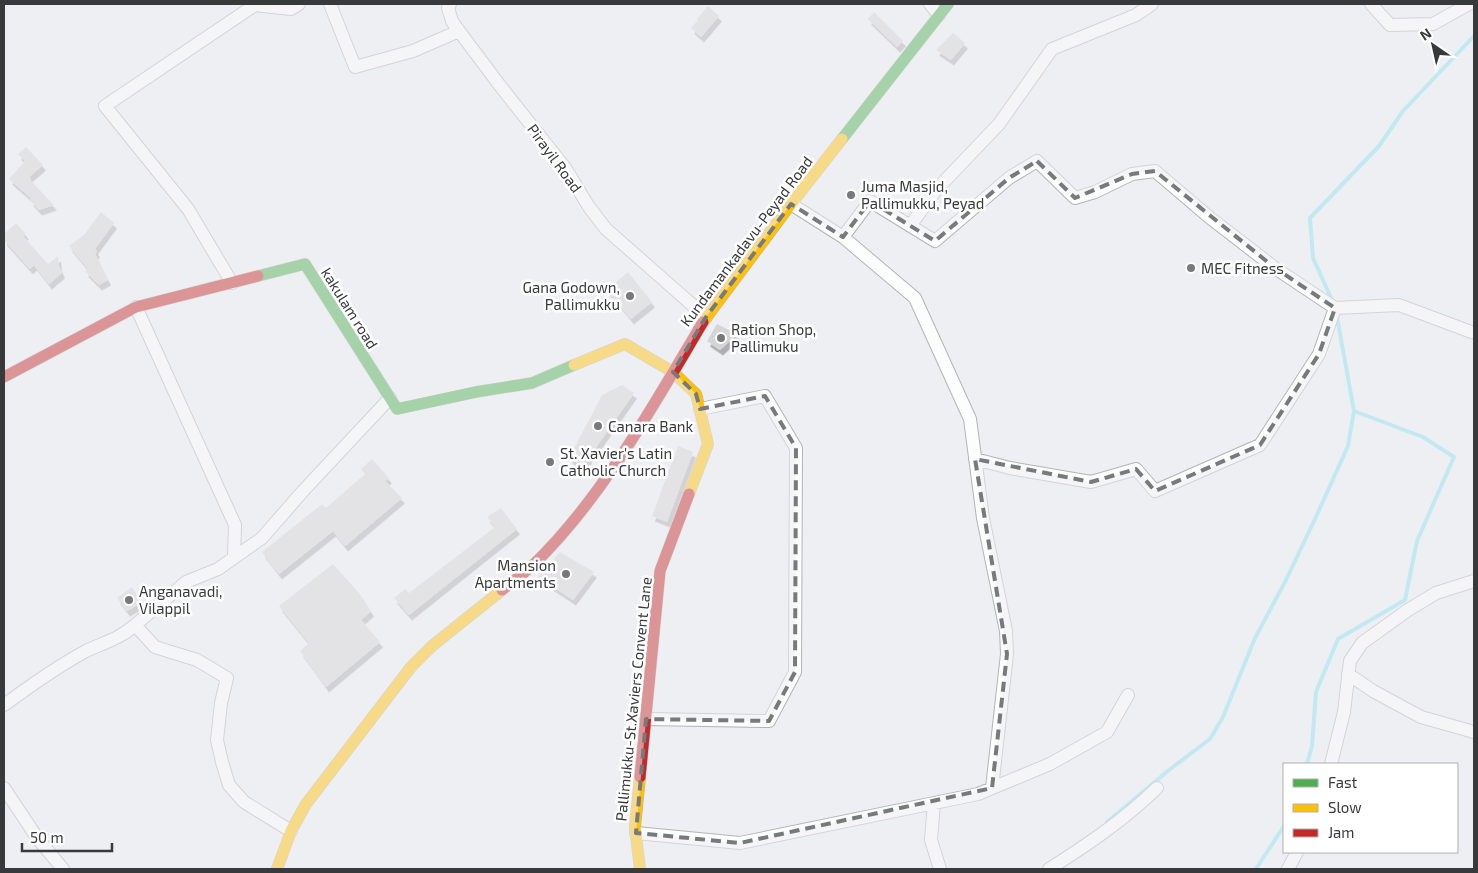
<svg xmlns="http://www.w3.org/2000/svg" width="1478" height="873" viewBox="0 0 1478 873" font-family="'Exo 2',sans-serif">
<defs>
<filter id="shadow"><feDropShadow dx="3" dy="5.5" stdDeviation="0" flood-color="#0004"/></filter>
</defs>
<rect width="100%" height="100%" fill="#eeeff3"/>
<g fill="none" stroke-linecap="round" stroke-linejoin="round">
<path stroke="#8de2ef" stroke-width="4" d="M 1332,300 L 1313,258 L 1310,218 L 1379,146 L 1403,111 L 1474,36
M 1307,764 L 1312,746 L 1316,692 L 1338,639 L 1405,600 L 1417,541 L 1454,457 L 1423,437 L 1354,411
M 1107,822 L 1169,770 L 1210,739 L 1223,717 L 1255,638 L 1286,580 L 1315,519 L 1348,446 L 1354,411 L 1337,317
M 1256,869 L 1284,826"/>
</g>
<path fill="#d6d5d6" filter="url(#shadow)" d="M 708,6 L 719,16 L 701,37 L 691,28 L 698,20 L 697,19 Z
M 874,12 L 903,41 L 897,47 L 868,19 Z
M 953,33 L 965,43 L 951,60 L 936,50 Z
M 26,147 L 43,165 L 29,177 L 31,179 L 30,180 L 54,205 L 39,210 L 30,200 L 32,199 L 9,179 L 25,161 L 18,154 Z
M 101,212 L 114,223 L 95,249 L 97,252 L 95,254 L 108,280 L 99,285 L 85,271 L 88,269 L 69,246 L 84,235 Z
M 16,223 L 26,234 L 23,236 L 48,264 L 58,256 L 59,266 L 62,273 L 49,284 L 34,265 L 30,269 L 4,240 L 4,234 Z
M 628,272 L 652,302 L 631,319 L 607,290 Z
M 717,324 L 737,334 L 720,350 L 707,341 Z
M 622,385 L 634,393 L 583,466 L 569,458 L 602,395 Z
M 678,446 L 693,452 L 667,522 L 652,516 Z
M 372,459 L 389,478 L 385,481 L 402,498 L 345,546 L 333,531 L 279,574 L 262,552 L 322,504 L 326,508 L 365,474 L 361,469 Z
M 501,508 L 517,529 L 409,615 L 394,598 L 405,589 L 409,593 L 495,527 L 487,517 Z
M 560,552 L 594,572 L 573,600 L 538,577 Z
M 333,564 L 359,593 L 371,611 L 361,620 L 380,642 L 326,687 L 300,651 L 309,643 L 279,606 Z
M 132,587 L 141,603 L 127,611 L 117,598 Z"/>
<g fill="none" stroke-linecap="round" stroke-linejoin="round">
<defs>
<path id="street" d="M 330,4 L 355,67 L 413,51 L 459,31
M 450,4 L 448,8 L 452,21 L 459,31 L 501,87 L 566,169 L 589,207 L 606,229 L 706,317
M 930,4 L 939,15
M 1371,4 L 1390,25 L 1433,24 L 1469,4
M 791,204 L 843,237 L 915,298 L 970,419 L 983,518 L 1006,631 L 1007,654 L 992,788
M 910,226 L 936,190 L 999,124 L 1052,49 L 1136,15 L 1152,4
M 843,237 L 870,201 L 935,241 L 1009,178 L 1037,161 L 1075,198 L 1095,192 L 1132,174 L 1155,171 L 1209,217 L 1275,268 L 1335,308 L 1399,305 L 1474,333
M 232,283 L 188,209 L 105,106 L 255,5 L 291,9 L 299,4
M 136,307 L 235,525 L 234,558
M 975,459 L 1010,468 L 1091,482 L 1136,469 L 1155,491 L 1260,445 L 1319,354 L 1335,308
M 135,625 L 186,582 L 218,569 L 262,538 L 303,491 L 390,398
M 1348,674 L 1373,691 L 1421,717 L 1474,732
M 4,705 C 30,686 58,666 86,651 C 103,643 121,638 135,625 L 155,647 L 197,660 L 227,678 L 221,703 L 217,740 L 222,762 L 229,785 L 244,802 L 291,831
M 646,719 L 769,721 L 795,672 L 796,448 L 765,396 L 700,409
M 1331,764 L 1344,712 L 1350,661 L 1362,643 L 1408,610 L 1436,593 L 1474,581
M 4,788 L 38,839 L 63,869
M 934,803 L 931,840 L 940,869
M 636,833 L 740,843 L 978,794 L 1050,764 L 1107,732 L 1128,695
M 1049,869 C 1087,845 1124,820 1157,788
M 1288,869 L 1297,852"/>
<path id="fast" d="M 842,139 L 948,4
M 258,276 L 305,264 L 397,409 L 476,392 L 532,383 L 574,365"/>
<path id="slow" d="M 703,322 L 791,204 L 842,139
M 574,365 L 625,344 L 673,372 L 696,394 L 708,444 L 689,494
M 640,777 L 635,827 L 640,869
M 277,869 L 291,831 L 306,804 L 411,667 L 432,646 L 502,590"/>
<path id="jam" d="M 4,377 L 136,307 L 258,276
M 502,590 C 512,582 523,574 532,566 C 602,499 654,404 703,322
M 640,777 L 660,571 L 689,494"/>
</defs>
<use href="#street" stroke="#b3b4b6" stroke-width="14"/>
<use href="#fast" stroke="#b3b4b6" stroke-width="12"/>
<use href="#slow" stroke="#b3b4b6" stroke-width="12"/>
<use href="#jam" stroke="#b3b4b6" stroke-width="12"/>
<use href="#street" stroke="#fcfdfd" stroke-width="12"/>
<use href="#fast" stroke="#4caf50" stroke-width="11"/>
<use href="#slow" stroke="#ffc107" stroke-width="11"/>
<use href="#jam" stroke="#c62828" stroke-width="11"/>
</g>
<path d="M0 0H1478V873H0ZM 1037,161 L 1075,198 L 1132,174 L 1155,171 L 1275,268 L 1335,308 L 1319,354 L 1260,445 L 1155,491 L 1136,469 L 1091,482 L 975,459 L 1007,654 L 992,788 L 740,843 L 636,833 L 646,719 L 769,721 L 795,672 L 796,448 L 765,396 L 700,409 L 696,394 L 673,372 L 706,317 L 791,204 L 843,237 L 870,201 L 935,241 L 1009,178 Z" fill="#eeeff3" fill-opacity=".55" fill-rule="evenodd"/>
<path fill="none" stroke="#78797b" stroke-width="4" stroke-dasharray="10 6" stroke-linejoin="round" d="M 1037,161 L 1075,198 L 1132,174 L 1155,171 L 1275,268 L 1335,308 L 1319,354 L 1260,445 L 1155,491 L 1136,469 L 1091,482 L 975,459 L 1007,654 L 992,788 L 740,843 L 636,833 L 646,719 L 769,721 L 795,672 L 796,448 L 765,396 L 700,409 L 696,394 L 673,372 L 706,317 L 791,204 L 843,237 L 870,201 L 935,241 L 1009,178 Z"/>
<g fill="#78797b" stroke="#fff" stroke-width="2">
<circle cx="851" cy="195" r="5"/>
<circle cx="1191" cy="268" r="5"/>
<circle cx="630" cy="296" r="5"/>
<circle cx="721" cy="338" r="5"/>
<circle cx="598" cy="426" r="5"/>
<circle cx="550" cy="462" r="5"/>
<circle cx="566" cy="574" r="5"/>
<circle cx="129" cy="600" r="5"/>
</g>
<g text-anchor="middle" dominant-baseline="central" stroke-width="5" stroke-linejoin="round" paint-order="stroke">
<g font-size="15" fill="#38393b" stroke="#fff">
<text transform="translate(555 158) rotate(54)">Pirayil Road</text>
<text transform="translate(746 241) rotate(-53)">Kundamankadavu-Peyad Road</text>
<text transform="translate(350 308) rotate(58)">kakulam road</text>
<text transform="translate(633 699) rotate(-84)">Pallimukku-St.Xaviers Convent Lane</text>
</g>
<g font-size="15" fill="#38393b" stroke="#fff" text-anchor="start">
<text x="861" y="186">Juma Masjid,<tspan x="861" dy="17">Pallimukku, Peyad</tspan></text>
<text x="1201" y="268">MEC Fitness</text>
<text x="620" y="287" text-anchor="end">Gana Godown,<tspan x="620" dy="17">Pallimukku</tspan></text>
<text x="731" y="329">Ration Shop,<tspan x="731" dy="17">Pallimuku</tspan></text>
<text x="608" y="426">Canara Bank</text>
<text x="560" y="453">St. Xavier's Latin<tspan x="560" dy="17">Catholic Church</tspan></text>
<text x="556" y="565" text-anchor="end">Mansion<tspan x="556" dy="17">Apartments</tspan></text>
<text x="139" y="591">Anganavadi,<tspan x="139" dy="17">Vilappil</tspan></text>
</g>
</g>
<rect width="1478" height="873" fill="none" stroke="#38393b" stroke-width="10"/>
<rect x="1283" y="763" width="175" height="90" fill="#ffffff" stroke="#afb0b1"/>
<rect x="1293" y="779" width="25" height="8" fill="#4caf50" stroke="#afb0b1"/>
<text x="1328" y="788" font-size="15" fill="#38393b">Fast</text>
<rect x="1293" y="804" width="25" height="8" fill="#ffc107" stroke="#afb0b1"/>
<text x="1328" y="813" font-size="15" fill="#38393b">Slow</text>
<rect x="1293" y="829" width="25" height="8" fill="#c62828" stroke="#afb0b1"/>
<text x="1328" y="838" font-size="15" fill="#38393b">Jam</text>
<g transform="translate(1433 45) rotate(326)" stroke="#ffffff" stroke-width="4" paint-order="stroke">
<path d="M0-4L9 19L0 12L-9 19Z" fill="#38393b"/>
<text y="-8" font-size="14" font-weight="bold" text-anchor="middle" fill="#38393b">N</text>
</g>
<path d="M22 843v8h90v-8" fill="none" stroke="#38393b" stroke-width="2.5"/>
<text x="30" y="843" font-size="15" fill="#38393b" stroke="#ffffff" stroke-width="4" paint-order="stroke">50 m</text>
</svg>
